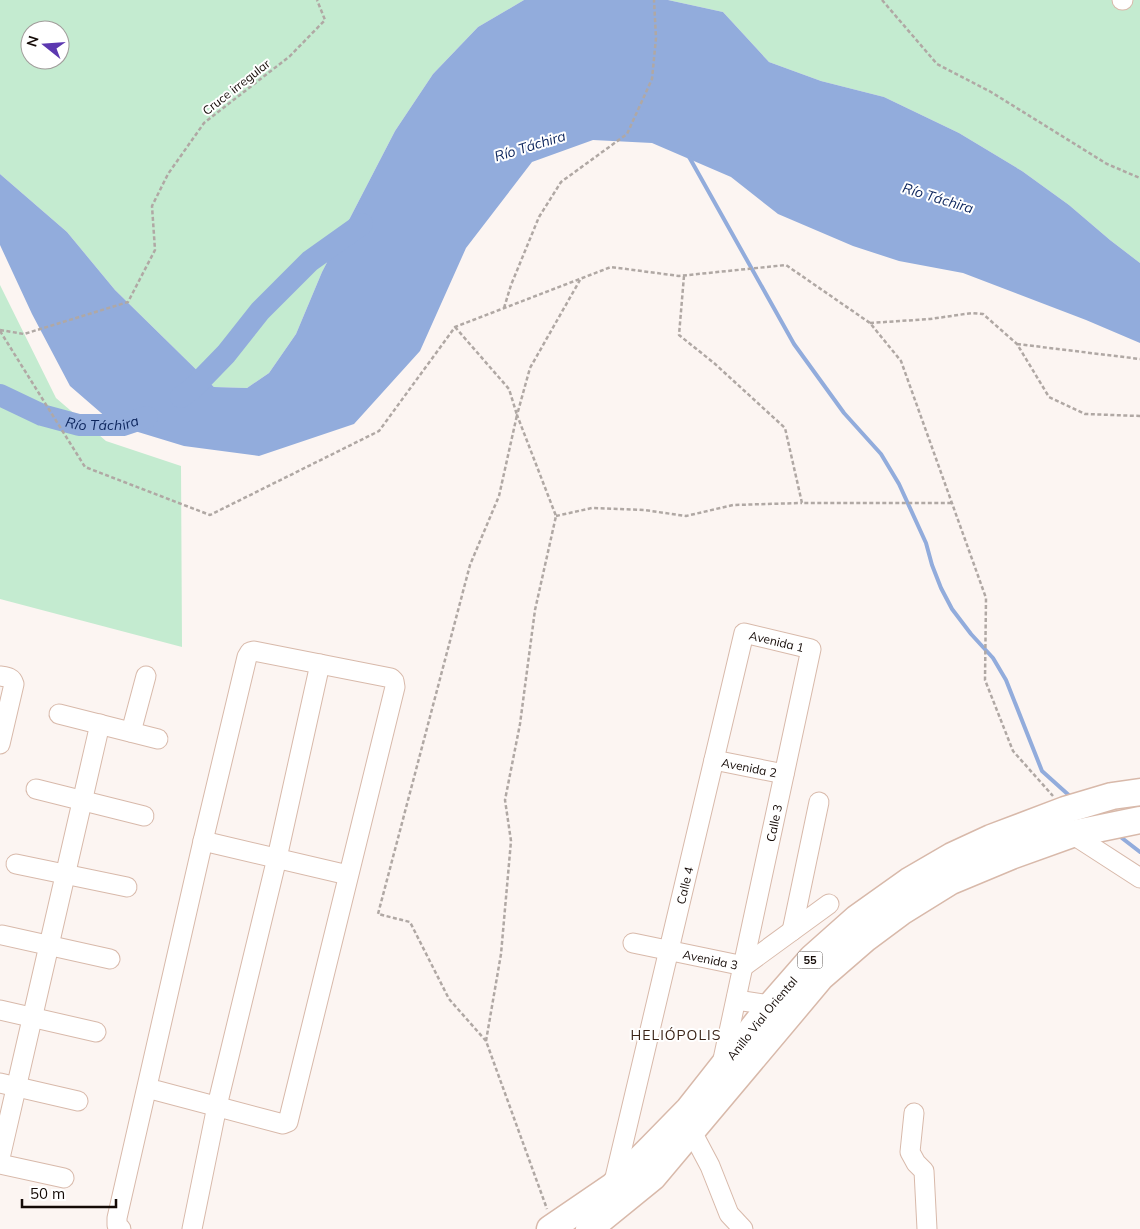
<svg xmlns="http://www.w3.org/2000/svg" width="1140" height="1229" viewBox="0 0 1140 1229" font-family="Mulish,sans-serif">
<rect width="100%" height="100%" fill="#fcf5f2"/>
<path fill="#c4ebd0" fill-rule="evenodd" d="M 0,0 L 524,0 L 478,27 L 433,74 L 395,131 L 322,272 L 296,334 L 269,373 L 247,388 L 214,387 L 115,290 L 67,232 L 0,174 ZM 30,30 L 60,30 L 60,60 L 30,60 Z
M 668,0 L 1140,0 L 1140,263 L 1110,240 L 1069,205 L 1022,171 L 959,133 L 884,97 L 821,81 L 769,62 L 723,12 Z
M 0,285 L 56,398 L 106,441 L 181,466 L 182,647 L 0,599 Z"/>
<path fill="#92acdc" d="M 524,0 L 668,0 L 723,12 L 769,62 L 821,81 L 884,97 L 959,133 L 1022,171 L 1069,205 L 1110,240 L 1140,263 L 1140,343 L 1086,320 L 963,273 L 899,261 L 853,246 L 778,214 L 731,177 L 652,143 L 593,140 L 532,162 L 466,248 L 420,351 L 354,424 L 259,456 L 184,446 L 115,425 L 70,386 L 32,314 L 0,245 L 0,174 L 67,232 L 115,290 L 214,387 L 247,388 L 269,373 L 296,334 L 322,272 L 395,131 L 433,74 L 478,27 Z"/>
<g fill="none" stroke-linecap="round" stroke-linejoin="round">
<path stroke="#92acdc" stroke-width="4" d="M 688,155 L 794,344 L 844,413 L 881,454 L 899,484 L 926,543 L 932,565 L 941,588 L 952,609 L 971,634 L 993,658 L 1006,680 L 1042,771 L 1072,798
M 1118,835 L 1140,852"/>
<g stroke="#92acdc" stroke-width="22">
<path id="s1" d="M 0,395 L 42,415 L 79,425 L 123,425 L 147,417"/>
<path d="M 181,397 L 192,389 L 226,354 L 260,311 L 310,261 L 362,224"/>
</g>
<defs>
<g id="minor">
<path d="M 1122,0 L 1123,0"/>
<path d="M 0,676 C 7,677 12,677 14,684 L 0,744"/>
<path d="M 59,714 L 158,739"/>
<path d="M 131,732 L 146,676"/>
<path id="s2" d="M 714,760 L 784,774"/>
<path d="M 36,789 L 144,816"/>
<path d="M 1072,834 L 1140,878"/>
<path d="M 203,841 L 348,875"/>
<path d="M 16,864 L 127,887"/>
<path d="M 792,931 L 819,802"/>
<path d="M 2,935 L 110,959"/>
<path id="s3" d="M 633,943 L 744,966 L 829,904"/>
<path d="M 737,996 L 743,1001 L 771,1005"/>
<path d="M 0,1010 L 96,1032"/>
<path d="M 0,1083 L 78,1101"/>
<path d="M 914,1113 L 910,1152 L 916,1163 L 924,1171 L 927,1229"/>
<path d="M 692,1132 L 710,1166 L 729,1214 L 743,1229"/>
<path d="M 0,1158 L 100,724"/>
<path d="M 0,1164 L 64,1178"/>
<path id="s4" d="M 613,1186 L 744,633 L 811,649 L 722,1064"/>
<path d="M 121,1229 L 117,1225 L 117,1218 L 203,841 L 247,657 L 250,652 L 254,651 L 391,678 L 394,681 L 395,687 L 288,1122 L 283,1124 L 147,1088"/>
<path d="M 192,1229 L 217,1106 L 277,858 L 320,664"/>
</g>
<g id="highway">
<path id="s5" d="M 550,1229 L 613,1186 L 651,1148 L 689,1109 L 771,1005 L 812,958 L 857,918 L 909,881 L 952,856 L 991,838 L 1065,810 L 1112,796 L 1140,792"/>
<path d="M 589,1229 L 653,1177 L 821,977 L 866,938 L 901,912 L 951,881 L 1011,856 L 1072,834 L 1140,820"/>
</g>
</defs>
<use href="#minor" stroke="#d8b9aa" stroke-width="21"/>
<use href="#highway" stroke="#d8b9aa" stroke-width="29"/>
<path stroke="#b0a8a4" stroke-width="2.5" stroke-dasharray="4 2.5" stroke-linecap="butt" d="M 882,0 L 937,64 L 991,92 L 1107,164 L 1140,178
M 684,276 L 679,335 L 714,363 L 785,428 L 802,503 L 951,503
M 504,308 L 511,285 L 539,217 L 561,182 L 627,134 L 652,79 L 656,38 L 654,0
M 870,323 L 930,319 L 972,313 L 983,314 L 1017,344 L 1049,397 L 1085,414 L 1140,416
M 455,327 L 509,389 L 517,415 L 499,496 L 470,565 L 378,914 L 410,922 L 449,999 L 486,1041 L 547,1209
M 0,330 L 24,334 L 128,302 L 155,250 L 152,206 L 168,174 L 204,123 L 290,56 L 325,20 L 317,0
M 0,331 L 85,467 L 210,515 L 379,431 L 455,327 L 611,267 L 679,276 L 786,265 L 870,323 L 901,361 L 986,598 L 985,680 L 1013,751 L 1053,796
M 1017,344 L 1140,359
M 556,516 L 592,508 L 644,510 L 686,516 L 733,505 L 802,503
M 486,1041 L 501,954 L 511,841 L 505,800 L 520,724 L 535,610 L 556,516 L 517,415 L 530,368 L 580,280"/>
<use href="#minor" stroke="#fff" stroke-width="19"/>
<use href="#highway" stroke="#fff" stroke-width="26"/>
</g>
<g text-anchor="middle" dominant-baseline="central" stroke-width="4" stroke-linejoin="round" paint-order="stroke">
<rect fill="#fff" stroke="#5a5451" stroke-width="1" x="797.5" y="951.5" width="25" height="17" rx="4"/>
<g font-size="11" font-weight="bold" fill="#140a06">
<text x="810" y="960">55</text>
</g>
<g font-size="12" fill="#140a06" stroke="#fff">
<text transform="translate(236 87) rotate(-38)">Cruce irregular</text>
<text stroke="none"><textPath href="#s4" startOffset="602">Avenida 1</textPath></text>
<text stroke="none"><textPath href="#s2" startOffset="36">Avenida 2</textPath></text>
<text transform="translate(774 823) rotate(-78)">Calle 3</text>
<text stroke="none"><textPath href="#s4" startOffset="309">Calle 4</textPath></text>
<text stroke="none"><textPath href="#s3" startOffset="79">Avenida 3</textPath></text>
<text stroke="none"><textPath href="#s5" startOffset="301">Anillo Vial Oriental</textPath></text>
</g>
<g font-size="14" font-style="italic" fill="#0b245c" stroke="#fff">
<text transform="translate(530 146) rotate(-17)">Río Táchira</text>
<text transform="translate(938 198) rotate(17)">Río Táchira</text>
<text stroke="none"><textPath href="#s1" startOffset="108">Río Táchira</textPath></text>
</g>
<g font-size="14" letter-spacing="1" fill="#3a2316" stroke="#fff">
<text x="676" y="1035">HELIÓPOLIS</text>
</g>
</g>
<g transform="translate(45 45) rotate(287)"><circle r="24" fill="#ffffff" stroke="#a19d9b"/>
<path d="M0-4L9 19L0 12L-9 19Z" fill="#5c38b0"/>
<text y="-8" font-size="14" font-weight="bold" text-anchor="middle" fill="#140a06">N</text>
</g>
<path d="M22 1199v8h94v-8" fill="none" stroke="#140a06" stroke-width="2.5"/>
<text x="30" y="1199" font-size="15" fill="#140a06" stroke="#ffffff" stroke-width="4" paint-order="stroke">50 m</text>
</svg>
